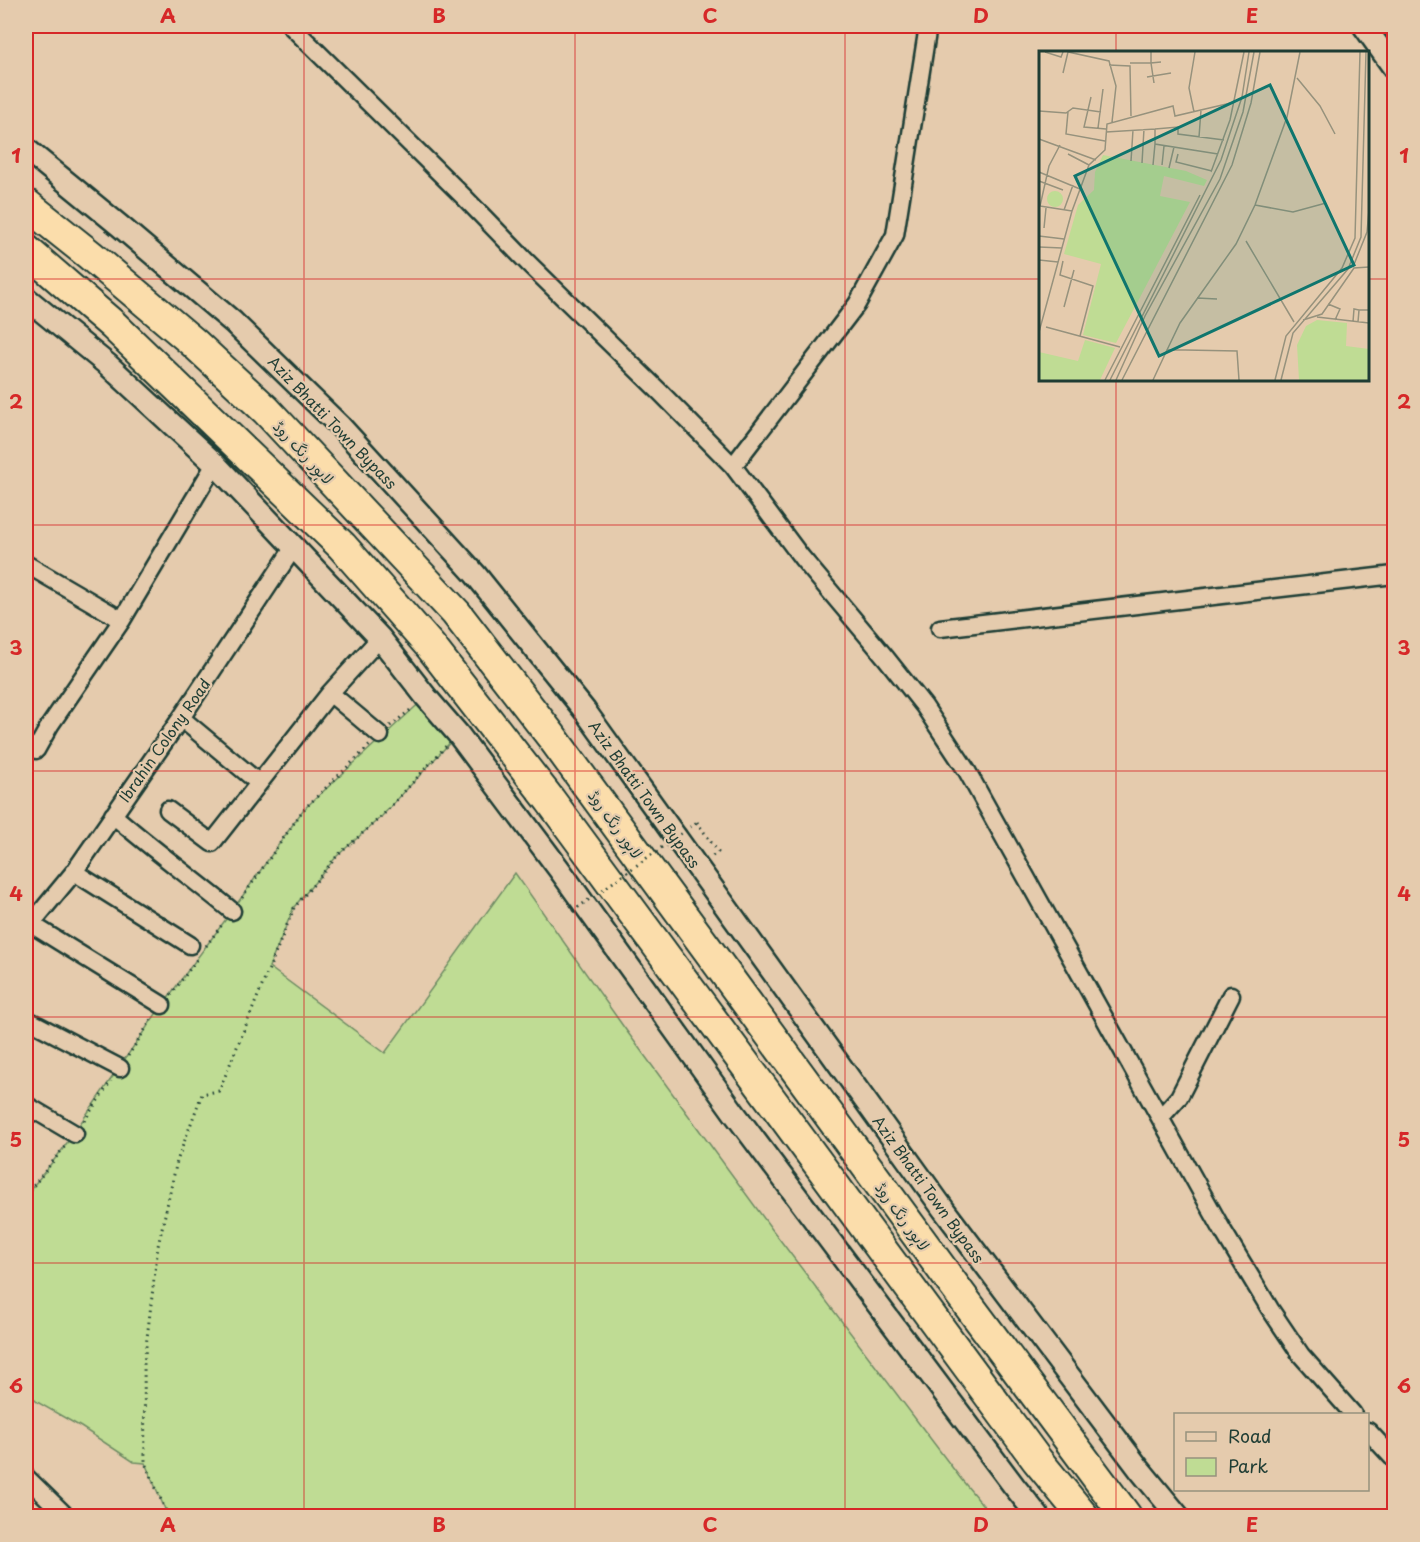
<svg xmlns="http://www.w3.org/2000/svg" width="1420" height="1542" viewBox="0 0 1420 1542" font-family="'Playpen Sans','Playpen Sans Arabic',sans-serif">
<rect width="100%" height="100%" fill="#e5cbad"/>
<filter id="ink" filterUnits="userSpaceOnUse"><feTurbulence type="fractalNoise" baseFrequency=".0167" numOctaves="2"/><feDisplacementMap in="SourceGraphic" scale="12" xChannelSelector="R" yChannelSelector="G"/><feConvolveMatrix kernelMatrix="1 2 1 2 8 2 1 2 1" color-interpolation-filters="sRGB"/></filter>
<g filter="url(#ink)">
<path fill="#bfdc94" stroke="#6f8c64" stroke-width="1.5" d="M 426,697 L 458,734 L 382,816 L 337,856 L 294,907 L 269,967 L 385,1053 L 515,873 L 623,1026 L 771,1228 L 961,1479 L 992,1516 L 168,1516 L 145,1463 L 134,1462 L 81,1427 L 37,1402 L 26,1391 L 26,1195 L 62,1150 L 158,1011 L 232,911 L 303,810 Z"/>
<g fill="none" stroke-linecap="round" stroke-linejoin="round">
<defs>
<path id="minor" d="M 291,26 L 465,198 L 528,263 L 661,393 L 733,466 L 802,558 L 886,658 L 924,706 L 967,771 L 1223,1231 L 1270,1309 L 1301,1355 L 1353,1414
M 733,466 L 857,304 L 895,235 L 928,26
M 26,564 L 122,620
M 940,628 L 1394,575
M 330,693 L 380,735
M 181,718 L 259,783
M 26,743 L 36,750 L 50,725 L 122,620 L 215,464
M 168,810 L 212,843 L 330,693 L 380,638
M 113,815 C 151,848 193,879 232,911
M 74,872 L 190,945
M 26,921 L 31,924 L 74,872 L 181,718 L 294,547
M 31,924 L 162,1005
M 26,1019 L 120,1068
M 26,1105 L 75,1134
M 1161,1117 L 1179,1097 L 1231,995
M 1368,1431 L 1394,1459
M 26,1477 L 66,1516"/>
<path id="tertiary" d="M 1364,26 L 1394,68
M 26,149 L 120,226 L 233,322 L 340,426 L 475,574 L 585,711 L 944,1210 L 1140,1470 L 1178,1516
M 26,298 L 108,365 L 215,464 L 380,638 L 426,697 L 458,734 L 559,869 L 735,1114 L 1014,1486 L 1038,1516"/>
<path id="motorway" d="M 26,204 L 90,255 L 194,343 L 266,410 L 456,613 L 552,737 L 961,1295 L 1126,1516
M 26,250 L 113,325 L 342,546 L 431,647 L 550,800 L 1037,1460 L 1083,1516"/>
</defs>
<use href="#minor" stroke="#1f3d34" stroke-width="21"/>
<use href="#tertiary" stroke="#1f3d34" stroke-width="26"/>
<use href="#motorway" stroke="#1f3d34" stroke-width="34"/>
<path stroke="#1f3d34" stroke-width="3" stroke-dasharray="1.5 4.5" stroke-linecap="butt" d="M 390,726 L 413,708
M 697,822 L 718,852 L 711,857
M 242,898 L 303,810 L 370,745
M 206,946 L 224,922
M 171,995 L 197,959
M 128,1056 L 154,1016
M 84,1121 L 111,1081
M 26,1195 L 66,1145
M 168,1516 L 145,1463 L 144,1363 L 158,1246 L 177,1161 L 202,1094 L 219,1091 L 294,908 L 337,856 L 382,816 L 446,746"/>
<use href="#minor" stroke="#e5cbad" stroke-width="16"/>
<use href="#tertiary" stroke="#e5cbad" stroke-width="21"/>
<use href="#motorway" stroke="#fbddab" stroke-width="30"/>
<path stroke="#1f3d34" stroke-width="3" stroke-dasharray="1.5 4.5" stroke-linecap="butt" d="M 573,911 L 697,822"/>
</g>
</g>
<path fill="none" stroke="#d62828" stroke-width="1.5" stroke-opacity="0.55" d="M 304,26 L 304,1516M 575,26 L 575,1516M 845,26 L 845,1516M 1116,26 L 1116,52M 26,279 L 1040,279M 1368,279 L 1394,279M 1116,380 L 1116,1516M 26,525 L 1394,525M 26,771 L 1394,771M 26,1017 L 1394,1017M 26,1263 L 1394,1263"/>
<g text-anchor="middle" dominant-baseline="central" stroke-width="4.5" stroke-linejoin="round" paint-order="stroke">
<g font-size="15" fill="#1f3d34" stroke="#e5cbad">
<text transform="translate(333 422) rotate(46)">Aziz Bhatti Town Bypass</text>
<text transform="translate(304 452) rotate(47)">لاہور رنگ روڈ</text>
<text transform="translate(164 740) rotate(-55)">Ibrahin Colony Road</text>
<text transform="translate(645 794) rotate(54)">Aziz Bhatti Town Bypass</text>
<text transform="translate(616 824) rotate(54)">لاہور رنگ روڈ</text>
<text transform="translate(929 1189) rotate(54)">Aziz Bhatti Town Bypass</text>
<text transform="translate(903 1216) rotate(54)">لاہور رنگ روڈ</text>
</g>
</g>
<g transform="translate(1039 51)">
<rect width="330" height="330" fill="#e5cbad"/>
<path d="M 64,104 L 147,120 L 168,129 L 165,135 L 125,125 L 121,145 L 151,151 L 77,292 L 44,284 L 62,213 L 25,203 L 39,154 L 55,139 L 56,121 ZM8 148a8 8 0 1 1 16 0a8 8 0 1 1-16 0ZM 278,269 L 308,272 L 307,295 L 330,298 L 330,329 L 260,329 L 258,294 L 267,275 ZM 46,289 L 76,297 L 61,329 L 0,329 L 0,301 L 39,310 Z" fill="#bfdc94"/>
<path fill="none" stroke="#96927d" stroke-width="1.5" d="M 6,1 L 22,6 L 24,1M 91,12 L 112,12 L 112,1M 70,14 L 91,15 L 92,65M 24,22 L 29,1 L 70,10 L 77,35 L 73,71M 108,26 L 132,22M 258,27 L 281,55 L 296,83M 115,32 L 112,12 L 122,11M 52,46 L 45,76 L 67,78M 0,60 L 27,62 L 34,57 L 62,61M 29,61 L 27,83 L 66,90M 155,61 L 150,37 L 156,1M 59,77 L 64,38M 116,78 L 139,76 L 139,83 L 185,89M 67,81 L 116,78 L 116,93 L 179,103M 160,86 L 162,59M 0,88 L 57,109M 29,103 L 50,114M 139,103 L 137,111 L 173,120M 92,110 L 94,79M 103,112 L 105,78M 114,114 L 116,93M 123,114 L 125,95M 130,117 L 135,96M 0,121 L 41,138M 172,121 L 191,69 L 205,1M 0,130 L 24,139M 216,154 L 254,161 L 287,152M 1,155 L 10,115 L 21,94M 1,155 L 33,160M 25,159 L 34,134M 5,177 L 7,157M 0,185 L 25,188M 207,190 L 255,271M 0,196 L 23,197M 0,209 L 19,211M 24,210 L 21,224 L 54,235 L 41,285M 314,216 L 328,181 L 330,159M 158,247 L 178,248M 289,253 L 301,258 L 296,269M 25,256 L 35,219M 278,266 L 330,272M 264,269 L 283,263 L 315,217 L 330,216M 314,271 L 315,258 L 320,259M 319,271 L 320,259 L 330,259M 7,276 L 81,296M 0,281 L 33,160 L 50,114 L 66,99 L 68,73 L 134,55 L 136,65 L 196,51M 128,299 L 141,272 L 197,193 L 216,154 L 248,66 L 261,1M 66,329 L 161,144M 71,329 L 182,109 L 203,46 L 210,1M 77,329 L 106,265 L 181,128 L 204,61 L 215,1M 83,329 L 193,114 L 212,52 L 221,1M 114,329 L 128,299 L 146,299 L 198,300 L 200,329M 236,329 L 247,285 L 303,217 L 316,187 L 321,1M 242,329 L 254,282 L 309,218 L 322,186 L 327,1"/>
<path fill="#0f766e" fill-opacity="0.15" stroke="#0f766e" stroke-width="3" d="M 231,34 L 315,214 L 120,305 L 36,125 Z"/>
<rect width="330" height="330" fill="none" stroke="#1f3d34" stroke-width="3"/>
</g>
<rect width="1420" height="1542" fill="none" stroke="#e5cbad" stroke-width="66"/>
<rect x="1174" y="1413" width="195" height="78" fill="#e5cbad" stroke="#96927d" stroke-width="1.5"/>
<rect x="1186" y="1432" width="30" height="9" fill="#e5cbad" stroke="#96927d" stroke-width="1.5"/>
<text x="1228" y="1443" font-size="18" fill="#1f3d34">Road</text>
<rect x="1186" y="1458" width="30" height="18" fill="#bfdc94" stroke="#96927d" stroke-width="1.5"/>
<text x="1228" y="1473" font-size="18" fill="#1f3d34">Park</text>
<rect x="33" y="33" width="1354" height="1476" fill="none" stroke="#d62828" stroke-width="2"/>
<g font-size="20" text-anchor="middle" font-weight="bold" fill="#d62828">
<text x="168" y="23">A</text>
<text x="439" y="23">B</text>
<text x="710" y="23">C</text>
<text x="981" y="23">D</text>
<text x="1252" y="23">E</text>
<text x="16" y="163">1</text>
<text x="1404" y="163">1</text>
<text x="16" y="409">2</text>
<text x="1404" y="409">2</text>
<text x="16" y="655">3</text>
<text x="1404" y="655">3</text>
<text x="16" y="901">4</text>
<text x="1404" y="901">4</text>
<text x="16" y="1147">5</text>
<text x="1404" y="1147">5</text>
<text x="16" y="1393">6</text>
<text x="1404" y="1393">6</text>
<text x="168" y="1532">A</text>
<text x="439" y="1532">B</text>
<text x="710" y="1532">C</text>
<text x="981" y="1532">D</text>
<text x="1252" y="1532">E</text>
</g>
</svg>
